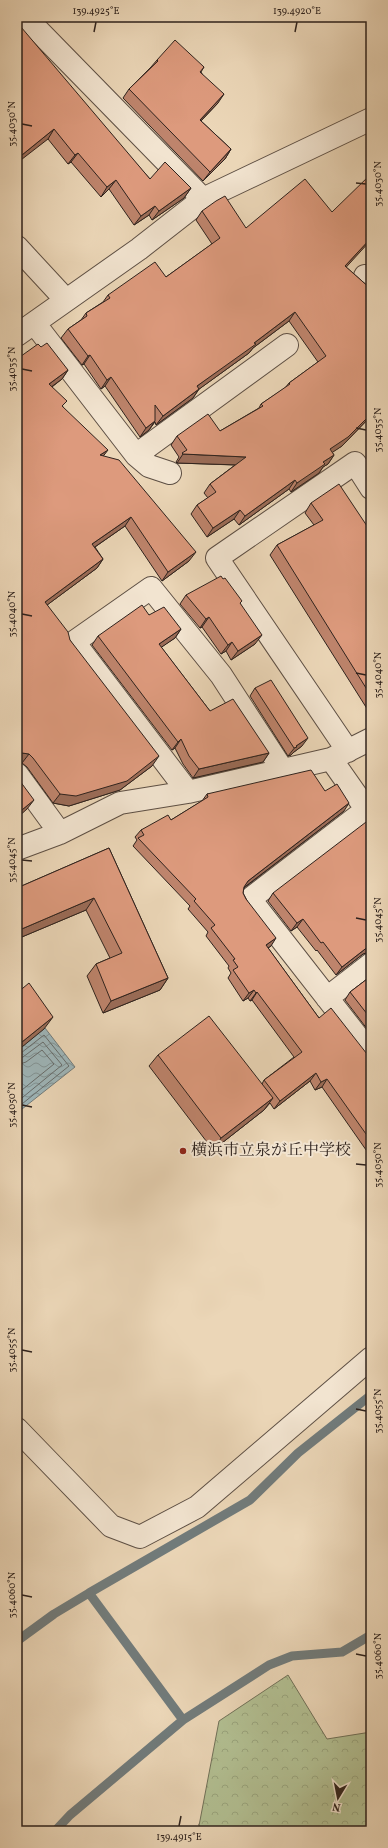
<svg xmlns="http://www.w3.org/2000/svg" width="388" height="1848" viewBox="0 0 388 1848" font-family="Vollkorn,'Noto Serif JP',serif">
<defs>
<pattern id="forest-crowns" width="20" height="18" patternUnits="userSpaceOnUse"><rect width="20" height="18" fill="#b2bf92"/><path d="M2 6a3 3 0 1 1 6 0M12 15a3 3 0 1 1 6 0" fill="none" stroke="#99a47d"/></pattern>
<pattern id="water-waves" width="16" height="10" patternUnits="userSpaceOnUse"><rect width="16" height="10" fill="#9eb6ba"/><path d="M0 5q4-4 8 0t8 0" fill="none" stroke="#819497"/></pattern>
</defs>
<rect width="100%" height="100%" fill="#ebd6b7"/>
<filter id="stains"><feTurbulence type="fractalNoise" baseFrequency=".005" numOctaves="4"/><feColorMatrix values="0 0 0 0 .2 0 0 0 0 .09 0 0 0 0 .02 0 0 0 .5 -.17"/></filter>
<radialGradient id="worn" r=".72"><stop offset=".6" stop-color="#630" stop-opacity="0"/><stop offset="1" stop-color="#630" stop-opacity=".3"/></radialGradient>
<path fill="url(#forest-crowns)" stroke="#707058" d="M 288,1675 L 327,1739 L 371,1732 L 371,1831 L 198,1831 L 219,1721 Z"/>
<path fill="url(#water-waves)" stroke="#717b7b" d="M 45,1028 L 75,1067 L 17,1113 L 17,1051 Z"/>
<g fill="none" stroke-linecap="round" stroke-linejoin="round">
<path stroke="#666c6c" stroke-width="1" d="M 17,1053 L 21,1053 L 44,1035 L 69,1066 L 17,1108
M 17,1058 L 23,1057 L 43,1042 L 62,1065 L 17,1102
M 17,1065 L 26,1062 L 42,1050 L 54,1064 L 17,1094"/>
<path stroke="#717b7b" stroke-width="9" d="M 89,1593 L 250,1500 L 298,1453 L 371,1395
M 17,1641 L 54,1614 L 89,1593 L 183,1720 L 269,1665 L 292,1656 L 342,1652 L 371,1635
M 55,1831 L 70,1815 L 183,1720"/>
<defs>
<path id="minor" d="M 25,17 L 203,199
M 17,247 L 66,300
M 365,276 L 371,281
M 35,324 L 136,455 L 149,466 L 170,473
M 17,335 L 139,249 L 203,199 L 371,119
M 136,455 L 287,345
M 348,751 L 217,558 L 355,463 L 371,488
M 331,759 L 371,816
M 17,774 L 60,833
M 188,792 L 74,642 L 151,588 L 221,675 L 282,769
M 366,810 L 250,899 L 371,1054
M 17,849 L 60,833 L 120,803 L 188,792 L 331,759 L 371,739
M 327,998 L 371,964
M 17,1429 L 111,1526 L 140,1537 L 197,1507 L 371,1358"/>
</defs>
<use href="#minor" stroke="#5d4f44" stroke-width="24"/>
<use href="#minor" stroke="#f2e4d0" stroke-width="22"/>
<path stroke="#2e221d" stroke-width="3" stroke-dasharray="7 7" stroke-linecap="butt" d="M 186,1831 L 199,1825"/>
</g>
<path fill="#be846c" stroke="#2e221d" d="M 17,30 L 150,179 L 191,188 L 184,198 L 152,220 L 149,215 L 134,225 L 109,189 L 101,197 L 71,162 L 68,164 L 48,139 Z
M 157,60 L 204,67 L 201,72 L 218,103 L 201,121 L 231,149 L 225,159 L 203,181 L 123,98 L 129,89 L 151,67 Z
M 202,211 L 346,267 L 371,289 L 371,416 L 342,446 L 332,452 L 334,455 L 328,464 L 323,467 L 319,473 L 291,492 L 289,489 L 239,525 L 234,519 L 207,537 L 191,514 L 197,505 L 208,498 L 204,493 L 210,484 L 235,465 L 177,463 L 176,462 L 179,457 L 171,445 L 177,436 L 220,431 L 259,408 L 261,404 L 285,388 L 289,383 L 318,362 L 289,321 L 253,348 L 249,353 L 199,389 L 193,398 L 156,425 L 155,422 L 149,430 L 140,437 L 105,386 L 101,389 L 84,364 L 82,365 L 61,338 L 68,329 L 81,320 L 86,313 L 103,302 L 108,295 L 166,277 L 212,244 L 196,220 Z
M 41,347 L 68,370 L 62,379 L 52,387 L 63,407 L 189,561 L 162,581 L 125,526 L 95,547 L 103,559 L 97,568 L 47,605 L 152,766 L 120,790 L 69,806 L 53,803 L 27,767 L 22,763 L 17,762 L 17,359 Z
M 311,503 L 371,532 L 371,715 L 270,555 L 277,545 L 314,525 L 305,513 Z
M 186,595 L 240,603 L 255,644 L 231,660 L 226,651 L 221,654 L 202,627 L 200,628 L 180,604 Z
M 149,615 L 181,629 L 175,638 L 161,647 L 210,711 L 269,753 L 263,762 L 193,778 L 183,764 L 175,748 L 172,750 L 92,645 L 98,636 Z
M 255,688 L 302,746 L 294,752 L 291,755 L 288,756 L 250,696 Z
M 325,791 L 344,811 L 244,888 L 243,893 L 271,946 L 268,948 L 319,1018 L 371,1057 L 371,1157 L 322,1087 L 315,1090 L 310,1081 L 274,1109 L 270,1103 L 264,1110 L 213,1150 L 149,1066 L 158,1055 L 262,1084 L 264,1080 L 294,1057 L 252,1000 L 250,1001 L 248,998 L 243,1001 L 228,978 L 231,973 L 228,968 L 229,966 L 206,936 L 208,932 L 188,909 L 190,906 L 133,846 L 137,840 L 135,837 L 141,830 L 171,820 L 202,801 L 207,794 Z
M 109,848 L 168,978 L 160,990 L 103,1013 L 87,976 L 96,964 L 110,958 L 86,910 L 17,939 L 17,888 Z
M 273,893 L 369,952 L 363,954 L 336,975 L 317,950 L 316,951 L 297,927 L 291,931 L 268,901 Z
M 371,976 L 371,1034 L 345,1000 L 350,992 Z"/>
<path fill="#9b6c58" stroke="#2e221d" d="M 224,94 L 218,103 L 193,129 L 200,120 Z
M 54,129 L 48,139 L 17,163 L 17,159 Z
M 231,149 L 225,159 L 203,181 L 210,172 Z
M 78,153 L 71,162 L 68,164 L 75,155 Z
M 116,180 L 109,189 L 101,197 L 107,187 Z
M 191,188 L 184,198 L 152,220 L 159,211 Z
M 155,206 L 149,215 L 134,225 L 141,216 Z
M 371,238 L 371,240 L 339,275 L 345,266 Z
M 295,312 L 289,321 L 253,348 L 249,353 L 191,395 L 197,386 Z
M 90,355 L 84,364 L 82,365 L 88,356 Z
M 68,370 L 62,379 L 43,393 L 49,384 Z
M 111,377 L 105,386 L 101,389 L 107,380 Z
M 199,389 L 193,398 L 156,425 L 163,416 Z
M 371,414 L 371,416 L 342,446 L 324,458 L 330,449 Z
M 155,421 L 149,430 L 140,437 L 146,428 Z
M 108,450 L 101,459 L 100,455 Z
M 183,454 L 246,457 L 240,465 L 177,463 Z
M 334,455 L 328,464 L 323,467 L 319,473 L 291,492 L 297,483 L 323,462 Z
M 295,480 L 289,489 L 239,525 L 245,516 Z
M 240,510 L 234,519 L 207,537 L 213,528 Z
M 131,517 L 125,526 L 86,553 L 92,544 Z
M 196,552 L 189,561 L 162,581 L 168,572 Z
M 103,559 L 97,568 L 39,611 L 45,602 Z
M 209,617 L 202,627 L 200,628 L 206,619 Z
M 181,629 L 175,638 L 153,653 L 159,644 Z
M 262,635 L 255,644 L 231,660 L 238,651 Z
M 232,642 L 226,651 L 221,654 L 228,645 Z
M 308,738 L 302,746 L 294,752 L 291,755 L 288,756 L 296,746 Z
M 181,739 L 175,748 L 172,750 L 178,742 Z
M 22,753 L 29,754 L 22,763 L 17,762 L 17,754 Z
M 269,753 L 263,762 L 193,778 L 199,769 Z
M 159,756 L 152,766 L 120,790 L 69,806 L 53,803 L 60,794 Z
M 34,800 L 27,809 L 17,818 L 17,814 Z
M 349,803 L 344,811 L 242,889 L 248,881 Z
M 94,898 L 86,910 L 17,939 L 17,931 Z
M 303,919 L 297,927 L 291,931 L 297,923 Z
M 276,938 L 271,946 L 260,953 L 266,945 Z
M 371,945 L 371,952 L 369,952 L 363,954 L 336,975 L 342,967 L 369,946 Z
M 168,978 L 160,990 L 103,1013 L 111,1001 Z
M 254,990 L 248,998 L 243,1001 L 249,993 Z
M 257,992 L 252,1000 L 250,1001 L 256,993 Z
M 53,1017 L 44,1029 L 17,1051 L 17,1046 Z
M 316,1073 L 310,1081 L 274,1109 L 280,1101 Z
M 327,1079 L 322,1087 L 315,1090 L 321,1082 Z
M 273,1098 L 264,1110 L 213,1150 L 221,1138 Z"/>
<path fill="#dd9a7d" stroke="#2e221d" d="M 21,27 L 150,179 L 165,162 L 191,188 L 159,211 L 155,206 L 141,216 L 116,180 L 107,187 L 78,153 L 75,155 L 54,129 L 17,159 L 17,30 Z
M 175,40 L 204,67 L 200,72 L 224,94 L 200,120 L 231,149 L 210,172 L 129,89 L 158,61 L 157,60 Z
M 371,174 L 371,238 L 345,266 L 371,289 L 371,414 L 348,437 L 330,449 L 334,455 L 323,462 L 325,464 L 297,483 L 295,480 L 245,516 L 240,510 L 213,528 L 197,505 L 216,492 L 210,484 L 246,457 L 183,454 L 182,453 L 187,450 L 177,436 L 208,414 L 220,431 L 263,406 L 261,404 L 290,384 L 289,383 L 326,356 L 295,312 L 254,343 L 256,344 L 197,386 L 199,389 L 163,416 L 155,405 L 155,421 L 146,428 L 111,377 L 107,380 L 90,355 L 88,356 L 68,329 L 87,316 L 86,313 L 110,298 L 108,295 L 155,262 L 166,277 L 220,238 L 202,211 L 216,201 L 225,196 L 246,228 L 305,179 L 332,212 Z
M 47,343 L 68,370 L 49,384 L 67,401 L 62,406 L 108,450 L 100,455 L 119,460 L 196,552 L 168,572 L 131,517 L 92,544 L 103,559 L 45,602 L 68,632 L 70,640 L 159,756 L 127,781 L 76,796 L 60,794 L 33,758 L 29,754 L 22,753 L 17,754 L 17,368 L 21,364 L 17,359 L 38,344 L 41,347 Z
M 339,484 L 371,532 L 371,696 L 277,545 L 323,520 L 311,503 Z
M 221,576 L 223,579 L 225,578 L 242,601 L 240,603 L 262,635 L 238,651 L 232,642 L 228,645 L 209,617 L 206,619 L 186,595 Z
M 142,605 L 149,615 L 164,607 L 181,629 L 159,644 L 210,711 L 233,699 L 269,753 L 199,769 L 189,756 L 181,739 L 178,742 L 98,636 Z
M 271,680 L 308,738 L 296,746 L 297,747 L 294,748 L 255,688 Z
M 311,770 L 325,791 L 337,784 L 349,803 L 248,881 L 244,887 L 243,893 L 246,899 L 276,938 L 266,945 L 319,1018 L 331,1008 L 367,1054 L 371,1057 L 371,1141 L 327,1079 L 321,1082 L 316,1073 L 280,1101 L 264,1080 L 302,1052 L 257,992 L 256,993 L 254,990 L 249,993 L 233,970 L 238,967 L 233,960 L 235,959 L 211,928 L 215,925 L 194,901 L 196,899 L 138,838 L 144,835 L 141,830 L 168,815 L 171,820 L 208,797 L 207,794 Z
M 17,777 L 34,800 L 17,814 Z
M 370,819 L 371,819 L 371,945 L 369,946 L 342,967 L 323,942 L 321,943 L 303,919 L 297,923 L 273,893 Z
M 109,848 L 168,978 L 111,1001 L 96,964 L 122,953 L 94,898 L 17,931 L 17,888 Z
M 371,976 L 371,1019 L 350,992 Z
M 29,983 L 53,1017 L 17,1046 L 17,993 Z
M 209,1016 L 273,1098 L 221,1138 L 158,1055 Z"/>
<path fill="none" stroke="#2e221d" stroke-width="1.5" d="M 94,32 L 96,22M 295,32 L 297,22M 22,124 L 32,126M 356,183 L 366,184M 22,369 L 32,371M 356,428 L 366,430M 22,614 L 32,616M 356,673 L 366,675M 22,860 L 32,861M 356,918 L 366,920M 22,1105 L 32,1107M 356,1164 L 366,1165M 22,1350 L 32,1352M 356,1409 L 366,1411M 22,1595 L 32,1597M 356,1654 L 366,1656M 179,1826 L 181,1816"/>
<circle fill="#8f2418" stroke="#f2e4d0" stroke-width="1.5" cx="183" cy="1151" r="4"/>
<g text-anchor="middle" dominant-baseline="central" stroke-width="4" stroke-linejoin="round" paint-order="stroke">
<g font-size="16" fill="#2e221d" stroke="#f2e4d0" text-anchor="start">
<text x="191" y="1151">横浜市立泉が丘中学校</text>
</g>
</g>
<rect width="388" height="1848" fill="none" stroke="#ebd6b7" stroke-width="44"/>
<g transform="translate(338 1798) rotate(190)" stroke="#f2e4d0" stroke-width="3" paint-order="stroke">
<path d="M0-3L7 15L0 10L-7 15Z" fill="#2e221d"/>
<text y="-6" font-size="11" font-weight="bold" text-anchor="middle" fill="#2e221d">N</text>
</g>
<rect x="22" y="22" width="344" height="1804" fill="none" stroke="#2e221d" stroke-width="1.5"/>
<g font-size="10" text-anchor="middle" fill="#2e221d">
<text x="96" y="14">139.4925°E</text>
<text x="297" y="14">139.4920°E</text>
<text transform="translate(11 124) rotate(-90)" y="4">35.4030°N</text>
<text transform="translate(377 184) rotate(-90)" y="4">35.4030°N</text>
<text transform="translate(11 369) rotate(-90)" y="4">35.4035°N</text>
<text transform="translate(377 430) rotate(-90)" y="4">35.4035°N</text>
<text transform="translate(11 614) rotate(-90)" y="4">35.4040°N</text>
<text transform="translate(377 675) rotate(-90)" y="4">35.4040°N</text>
<text transform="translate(11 860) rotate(-90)" y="4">35.4045°N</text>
<text transform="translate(377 920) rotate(-90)" y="4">35.4045°N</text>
<text transform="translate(11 1105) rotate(-90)" y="4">35.4050°N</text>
<text transform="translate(377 1165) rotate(-90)" y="4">35.4050°N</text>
<text transform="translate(11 1350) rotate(-90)" y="4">35.4055°N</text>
<text transform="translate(377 1411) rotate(-90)" y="4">35.4055°N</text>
<text transform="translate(11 1595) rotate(-90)" y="4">35.4060°N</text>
<text transform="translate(377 1656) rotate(-90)" y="4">35.4060°N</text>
<text x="179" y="1840">139.4915°E</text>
</g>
<rect width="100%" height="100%" filter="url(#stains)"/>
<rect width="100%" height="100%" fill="url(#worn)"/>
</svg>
